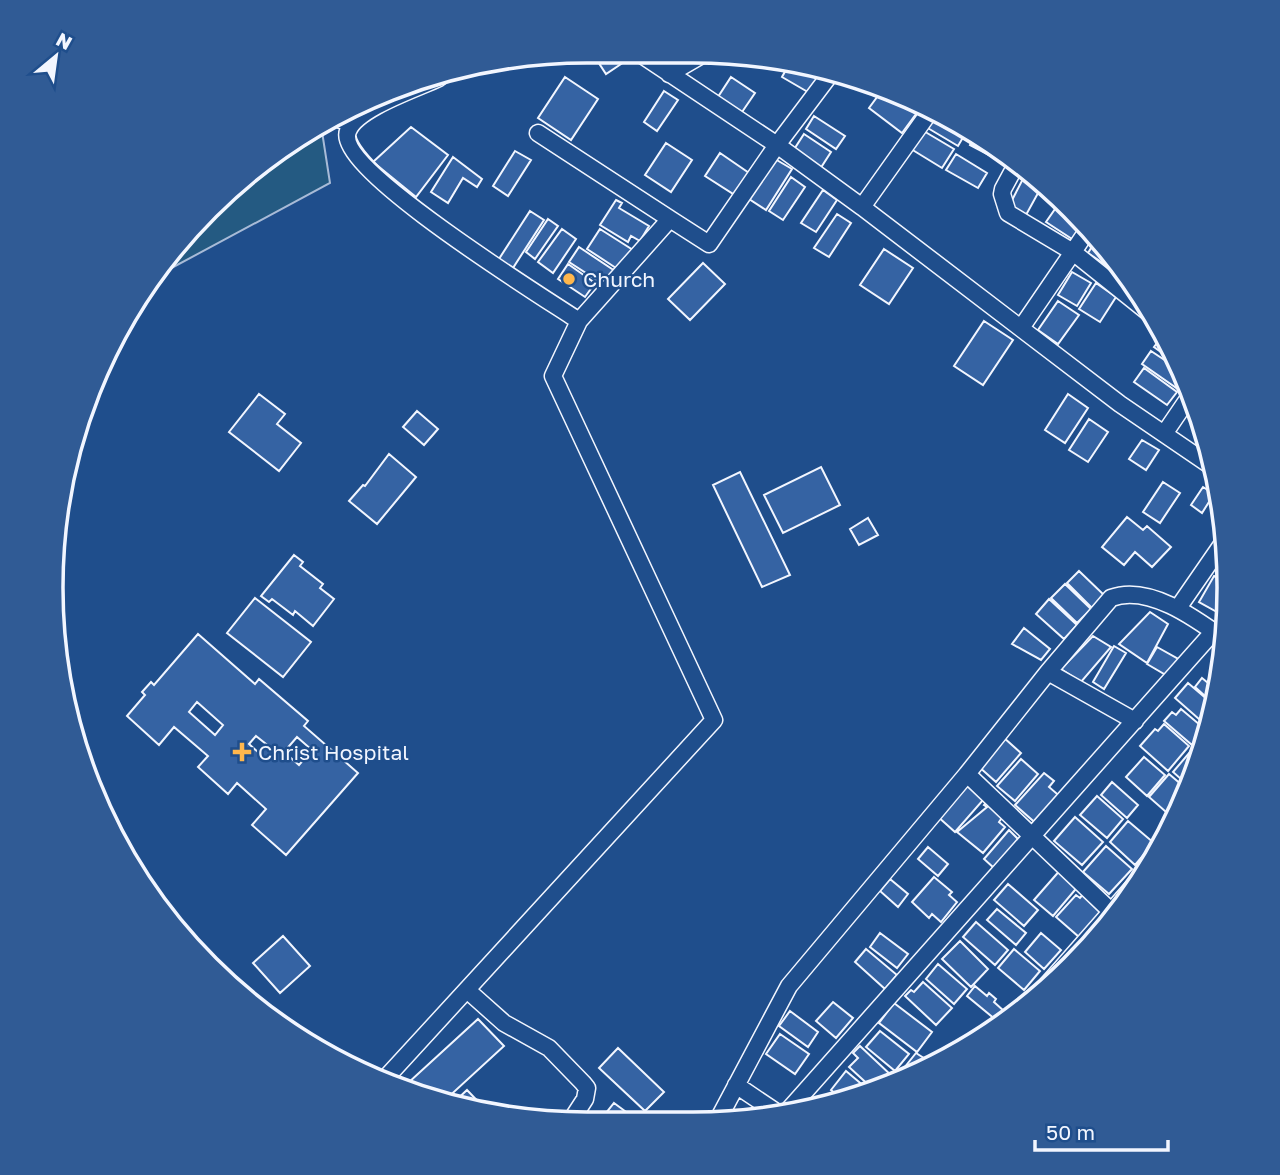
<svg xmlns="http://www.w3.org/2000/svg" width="1280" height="1175" viewBox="0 0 1280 1175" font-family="'Golos Text',sans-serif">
<rect width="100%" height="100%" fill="#1f4e8c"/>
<path fill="#245a82" stroke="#a8bbd7" stroke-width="2" d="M 321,125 L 330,183 L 151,279 L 184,234 L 261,161 Z"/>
<path fill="#3563a3" stroke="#f2f6ff" stroke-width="2" fill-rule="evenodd" d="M 591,51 L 618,52 L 624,62 L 606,74 Z
M 655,54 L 684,56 L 687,60 L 666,72 Z
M 791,61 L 828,70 L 813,95 L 782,77 Z
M 565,77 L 598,99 L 571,140 L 538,118 Z
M 731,77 L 755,93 L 740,115 L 716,100 Z
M 851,77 L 883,87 L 877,95 Z
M 883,89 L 916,114 L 902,133 L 869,108 Z
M 664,91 L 678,100 L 657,131 L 644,122 Z
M 935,111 L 968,129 L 958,146 L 926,127 Z
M 814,116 L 845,136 L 836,149 L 806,129 Z
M 411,127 L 448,155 L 416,197 L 373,162 Z
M 922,130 L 954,149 L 942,168 L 911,149 Z
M 976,133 L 991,141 L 1013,159 L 1010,166 L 970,145 Z
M 804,134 L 831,152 L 820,169 L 793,151 Z
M 666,143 L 692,160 L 671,192 L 645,175 Z
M 515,151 L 531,160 L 508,196 L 493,186 Z
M 720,153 L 752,175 L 738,197 L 705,176 Z
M 956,154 L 987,173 L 978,188 L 946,170 Z
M 453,157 L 482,179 L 477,187 L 463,178 L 448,203 L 431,192 Z
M 775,159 L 792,169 L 766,210 L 749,199 Z
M 1027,171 L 1043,184 L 1026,215 L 1009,206 Z
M 791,177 L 805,187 L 783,220 L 769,211 Z
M 823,190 L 837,200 L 816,232 L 801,223 Z
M 1062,199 L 1084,222 L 1072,239 L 1046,222 Z
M 616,200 L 622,203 L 619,208 L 649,226 L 640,241 L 631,236 L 628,242 L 600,225 Z
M 530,211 L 544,220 L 511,271 L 497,262 Z
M 837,214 L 851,223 L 829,257 L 814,248 Z
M 548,219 L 558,226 L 535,259 L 526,252 Z
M 562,229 L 576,239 L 553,273 L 538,262 Z
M 600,229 L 633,250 L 619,270 L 587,249 Z
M 1100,242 L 1120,266 L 1116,272 L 1088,253 L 1093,245 L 1097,248 Z
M 579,247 L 615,271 L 606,286 L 569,262 Z
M 884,249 L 913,268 L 889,304 L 860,285 Z
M 703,263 L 725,284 L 690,320 L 668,299 Z
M 568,264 L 595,283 L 585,297 L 558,279 Z
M 1072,272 L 1091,283 L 1077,306 L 1058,295 Z
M 1096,283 L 1116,297 L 1100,322 L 1079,309 Z
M 1058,301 L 1079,315 L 1058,344 L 1038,330 Z
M 984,321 L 1013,340 L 983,385 L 954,366 Z
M 1163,335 L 1179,365 L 1154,347 Z
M 1151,351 L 1184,373 L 1190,386 L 1185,394 L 1142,364 Z
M 1144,368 L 1177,392 L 1167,405 L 1134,382 Z
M 259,394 L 285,414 L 277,424 L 301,443 L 279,471 L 229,432 Z
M 1068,394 L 1088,408 L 1065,443 L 1045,430 Z
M 417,411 L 438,429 L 424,445 L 403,427 Z
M 1089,419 L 1108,432 L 1088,462 L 1069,450 Z
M 1142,440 L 1159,450 L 1146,470 L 1129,459 Z
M 389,454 L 416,477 L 377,524 L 349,501 L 363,485 L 365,486 Z
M 821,467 L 840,505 L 783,533 L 764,495 Z
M 740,472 L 790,575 L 762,587 L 713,485 Z
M 1163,482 L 1180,493 L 1160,523 L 1143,512 Z
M 1203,487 L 1214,494 L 1202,513 L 1191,505 Z
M 1127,517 L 1143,530 L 1147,526 L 1171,547 L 1152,567 L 1135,552 L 1124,565 L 1102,547 Z
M 868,518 L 878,535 L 859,545 L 850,529 Z
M 294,555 L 303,562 L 300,566 L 323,584 L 320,588 L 334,599 L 313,626 L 295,611 L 293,615 L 272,599 L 269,602 L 261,596 Z
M 1079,571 L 1104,595 L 1092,608 L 1067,583 Z
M 1214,576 L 1229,584 L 1226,588 L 1229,590 L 1226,617 L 1199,602 Z
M 1065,584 L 1091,609 L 1077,623 L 1051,598 Z
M 255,598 L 311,642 L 283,677 L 227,633 Z
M 1049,599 L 1077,625 L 1064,639 L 1036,614 Z
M 1150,612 L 1168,624 L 1147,663 L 1119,644 Z
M 1024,628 L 1050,649 L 1041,660 L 1012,644 Z
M 198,634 L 255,684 L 259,679 L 308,721 L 304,726 L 358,773 L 286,855 L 252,825 L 266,809 L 237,783 L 228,794 L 198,767 L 208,756 L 174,727 L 159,745 L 127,716 L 145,695 L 142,692 L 151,682 L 154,685 ZM 197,702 L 223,725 L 215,735 L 189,712 ZM 256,736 L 266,744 L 259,753 L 249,744 ZM 297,737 L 312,750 L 299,765 L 284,752 Z
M 1093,636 L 1111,647 L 1081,682 L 1061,669 Z
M 1114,646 L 1126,653 L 1104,689 L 1093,682 Z
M 1157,647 L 1180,660 L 1171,678 L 1147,664 Z
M 1202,678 L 1219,692 L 1215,705 L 1195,687 Z
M 1188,683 L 1215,706 L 1208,727 L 1175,698 Z
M 1181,709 L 1206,730 L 1192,745 L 1164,721 L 1172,712 L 1176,715 Z
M 1164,724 L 1189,746 L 1168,771 L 1140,746 L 1155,729 L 1158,731 Z
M 1003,737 L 1021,753 L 996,782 L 978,766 Z
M 1190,752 L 1198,760 L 1190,787 L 1173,772 Z
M 1144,757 L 1165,775 L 1147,796 L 1126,777 Z
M 1021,759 L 1038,774 L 1015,801 L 997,786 Z
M 1044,773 L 1054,781 L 1049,787 L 1063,799 L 1039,826 L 1015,805 Z
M 1169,774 L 1189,791 L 1174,819 L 1149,797 Z
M 1112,782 L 1138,805 L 1127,818 L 1101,795 Z
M 965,784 L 984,799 L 955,832 L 937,816 Z
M 1097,796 L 1123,819 L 1107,838 L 1080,815 Z
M 990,798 L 1006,812 L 999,822 L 1005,827 L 983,853 L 957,832 L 987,807 L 984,805 Z
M 1075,817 L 1103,842 L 1082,865 L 1054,841 Z
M 1128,821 L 1154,843 L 1135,865 L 1110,842 Z
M 1009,830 L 1019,840 L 994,868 L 984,859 Z
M 1106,846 L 1132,869 L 1109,894 L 1083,872 Z
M 928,847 L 948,864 L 938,876 L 918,859 Z
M 1062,868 L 1080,884 L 1053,916 L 1034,900 Z
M 934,877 L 952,892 L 949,895 L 957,902 L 941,922 L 932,914 L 929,918 L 912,902 Z
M 890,879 L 908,894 L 898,907 L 880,891 Z
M 1008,884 L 1038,910 L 1024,926 L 994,900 Z
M 1085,892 L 1104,909 L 1079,937 L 1056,917 L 1076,895 L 1080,898 Z
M 997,909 L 1026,933 L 1016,945 L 987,920 Z
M 976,922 L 1008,950 L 995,965 L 963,937 Z
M 880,933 L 908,954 L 897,968 L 870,947 Z
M 1041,933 L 1061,950 L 1044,969 L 1025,952 Z
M 283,936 L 310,966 L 280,993 L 253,963 Z
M 960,941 L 988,969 L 971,987 L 942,959 Z
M 866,949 L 897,975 L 885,989 L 855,962 Z
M 1014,949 L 1040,971 L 1024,990 L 998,968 Z
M 938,964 L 967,989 L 954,1004 L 926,979 Z
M 923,982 L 952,1008 L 936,1025 L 905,996 L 911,990 L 914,992 Z
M 975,986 L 987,996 L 989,993 L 996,999 L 994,1002 L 1004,1011 L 996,1020 L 967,996 Z
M 833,1002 L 853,1018 L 836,1038 L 816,1021 Z
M 894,1003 L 932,1032 L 917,1052 L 879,1023 Z
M 790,1011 L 818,1032 L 808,1047 L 779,1026 Z
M 478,1019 L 504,1046 L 443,1102 L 422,1097 L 408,1083 Z
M 880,1031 L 909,1054 L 895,1071 L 866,1047 Z
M 780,1034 L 809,1054 L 795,1074 L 766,1054 Z
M 860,1046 L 892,1076 L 885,1084 L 881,1080 L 873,1089 L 849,1067 L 858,1058 L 853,1053 Z
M 618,1048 L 664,1092 L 645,1111 L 599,1068 Z
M 916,1053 L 927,1060 L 929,1058 L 936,1063 L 907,1079 L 900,1073 Z
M 846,1071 L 871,1092 L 843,1100 L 831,1090 Z
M 467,1090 L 489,1113 L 452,1104 Z
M 614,1103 L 633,1117 L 602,1118 Z"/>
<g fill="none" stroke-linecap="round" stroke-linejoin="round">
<defs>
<path id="street" d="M 639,53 L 777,145 L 832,72
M 669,74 L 700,56
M 439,78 C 416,89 357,108 348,131 C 333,168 545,298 579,321
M 333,117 L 352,124
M 538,133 L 670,219
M 1017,163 L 1003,189 L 1002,194 L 1008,213 L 1073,252 L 1021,328
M 862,207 L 1120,404 L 1214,468
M 1089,228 L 1073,252 L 1153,316
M 1164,434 L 1192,393
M 1178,608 L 1225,540
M 1048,672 L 1135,721
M 967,774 L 1048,672 L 1111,598 C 1148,584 1195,618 1224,639
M 467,990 L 504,1023 L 549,1048 L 583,1083 L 587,1088 L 585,1099 L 572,1119
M 1038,995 L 1146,872
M 383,1081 L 714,720 L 553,376 L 579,321 L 670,219 L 709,244 L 777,145 L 862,207 L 931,110
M 736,1085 L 779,1114
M 785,1114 L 1214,631
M 720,1116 L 789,986 L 967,774 L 1115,915"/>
</defs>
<use href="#street" stroke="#f2f6ff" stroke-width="19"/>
<use href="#street" stroke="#1f4e8c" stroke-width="16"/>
</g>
<g fill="#ffb74d" stroke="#1f4e8c" stroke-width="2.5">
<circle cx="569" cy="279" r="7"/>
<path d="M238.5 741.5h7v7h7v7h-7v7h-7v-7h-7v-7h7z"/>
</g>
<g text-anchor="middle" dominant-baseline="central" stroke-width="5" stroke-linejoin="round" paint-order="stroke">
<g font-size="21" fill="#f2f6ff" stroke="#1f4e8c" text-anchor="start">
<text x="583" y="279">Church</text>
<text x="258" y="752">Christ Hospital</text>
</g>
</g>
<path d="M0 0H1280V1175H0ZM587 63H693A524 524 0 0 1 1217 587V588A524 524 0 0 1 693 1112H587A524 524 0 0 1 63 588V587A524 524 0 0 1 587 63Z" fill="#305b95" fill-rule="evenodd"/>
<path fill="none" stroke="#f2f6ff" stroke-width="3.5" d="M587 63H693A524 524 0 0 1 1217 587V588A524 524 0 0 1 693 1112H587A524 524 0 0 1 63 588V587A524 524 0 0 1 587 63Z"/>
<g transform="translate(56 56) rotate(29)" stroke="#1f4e8c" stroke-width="5" paint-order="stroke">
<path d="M0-5L12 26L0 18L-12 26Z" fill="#f2f6ff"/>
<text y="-10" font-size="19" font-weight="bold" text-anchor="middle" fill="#f2f6ff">N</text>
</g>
<path d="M1035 1140v10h133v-10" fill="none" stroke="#f2f6ff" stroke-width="3.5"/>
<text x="1046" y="1140" font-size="21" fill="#f2f6ff" stroke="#1f4e8c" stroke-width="5" paint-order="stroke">50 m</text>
</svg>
